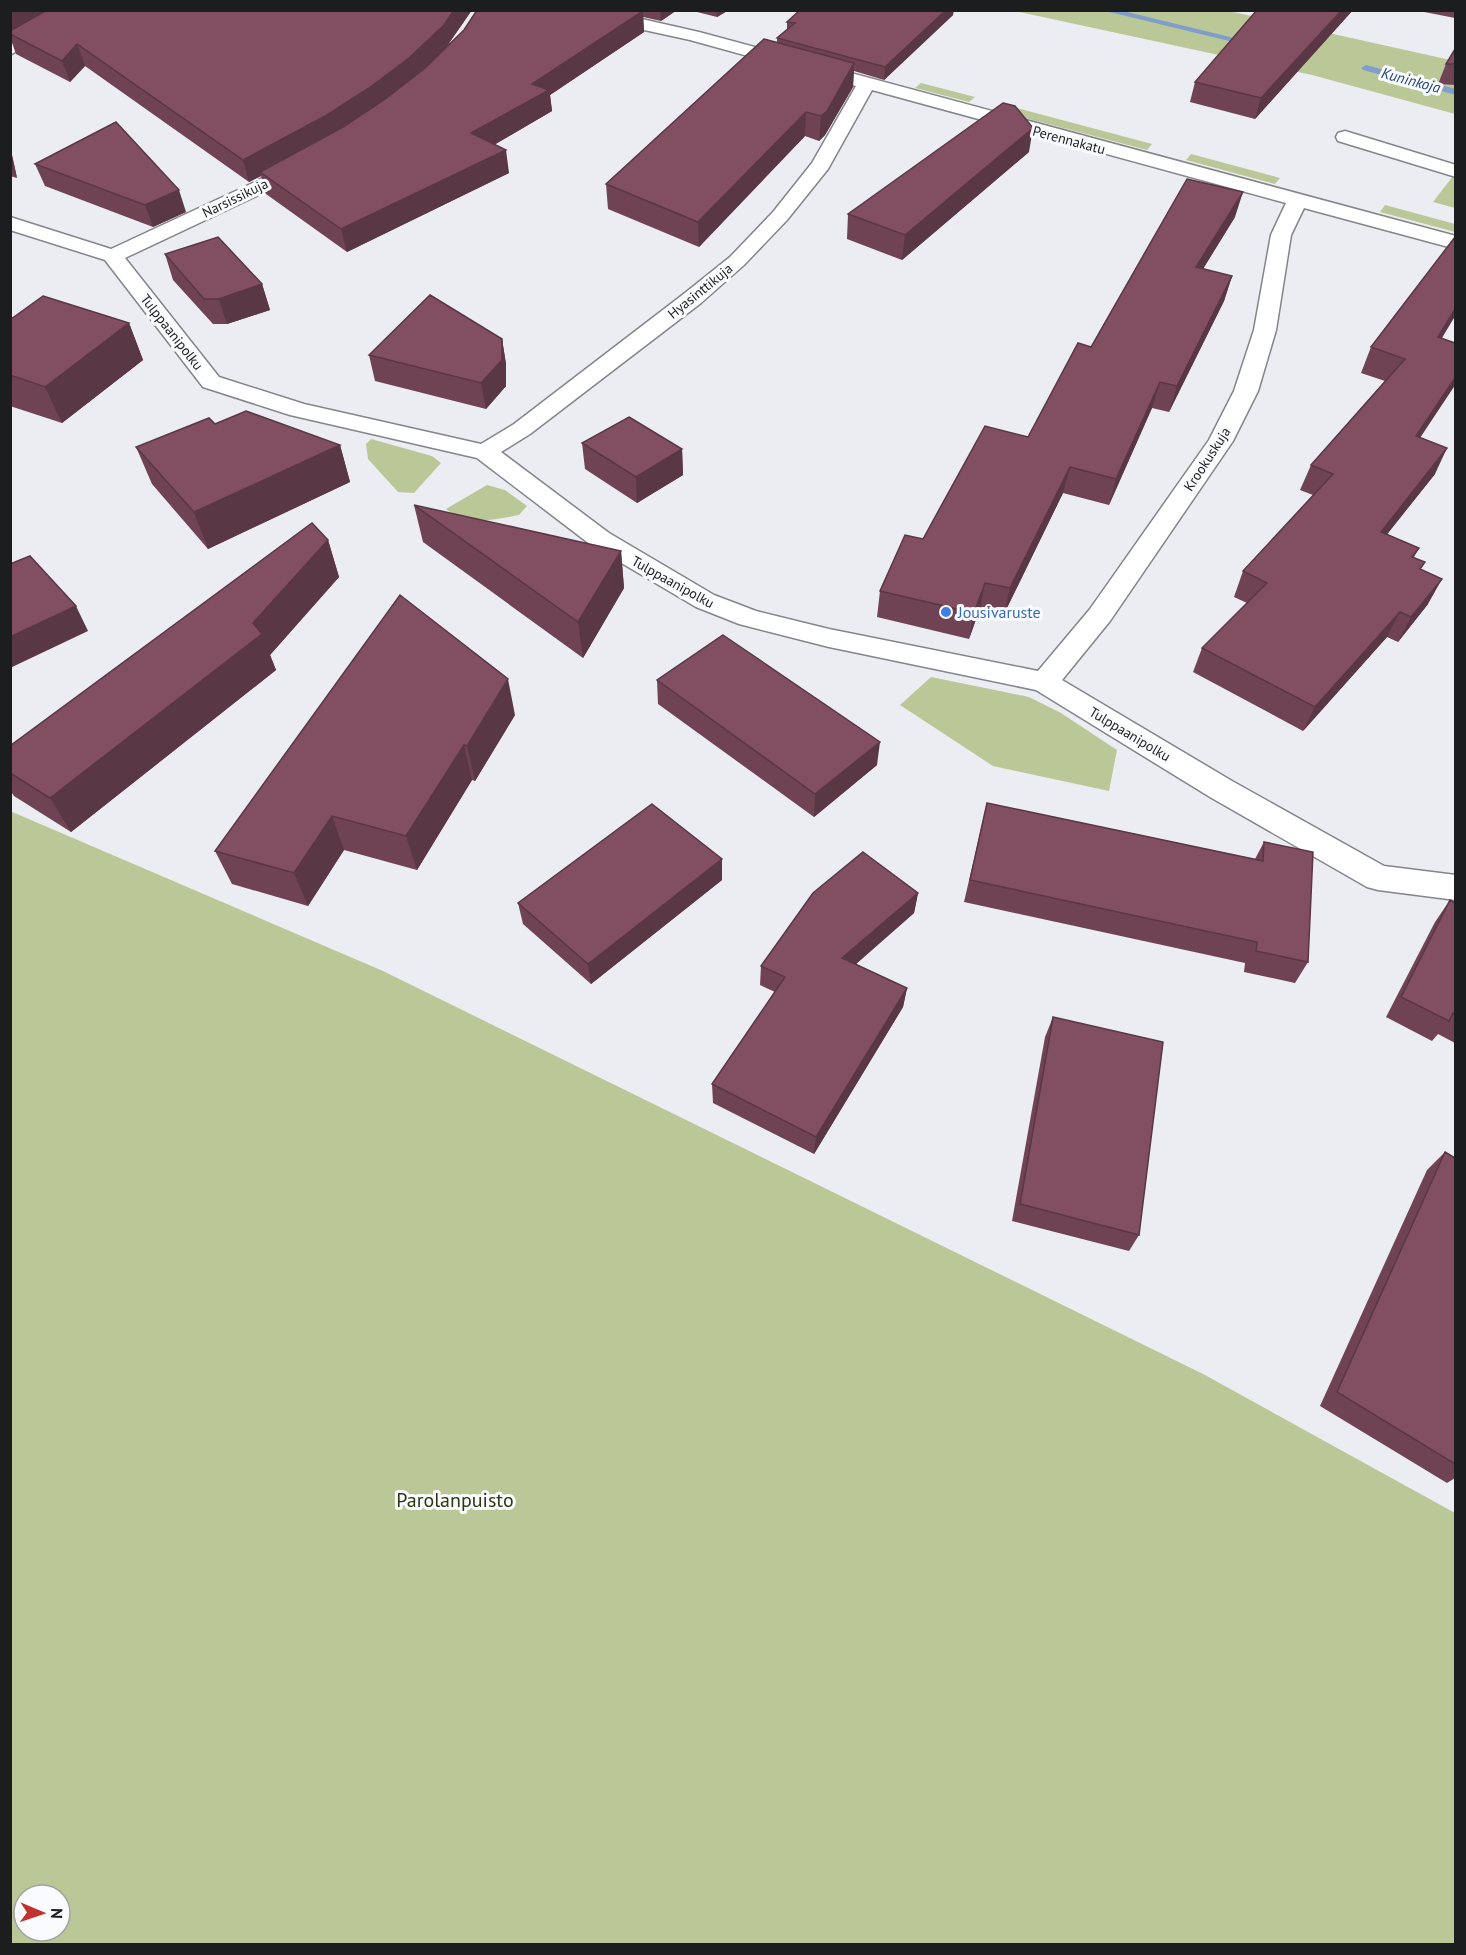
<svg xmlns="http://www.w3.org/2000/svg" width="1466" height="1955" viewBox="0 0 1466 1955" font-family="'PT Sans',sans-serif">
<rect width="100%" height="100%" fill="#ebedf3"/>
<path fill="#bac898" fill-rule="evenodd" d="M 1015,11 L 1229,11 L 1455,61 L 1455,114 L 1312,75 Z
M 921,83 L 975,97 L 969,102 L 915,88 Z
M 1009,106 L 1152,144 L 1147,150 L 1003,112 Z
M 1191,154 L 1280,178 L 1275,184 L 1186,160 Z
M 1453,176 L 1455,177 L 1455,208 L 1433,202 Z
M 1385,205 L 1455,224 L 1455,232 L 1380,212 Z
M 371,439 L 432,456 L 441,463 L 414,493 L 398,492 L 368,459 L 366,444 Z
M 487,485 L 505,490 L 527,506 L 519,515 C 494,520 467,526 446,509 Z
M 931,677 L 1029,697 L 1061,713 L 1117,750 L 1109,791 L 993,766 L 900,705 Z
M 10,811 L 383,971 L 1205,1375 L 1455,1513 L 1455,1944 L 11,1944 ZM 24,1895 L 60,1895 L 60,1931 L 24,1931 Z"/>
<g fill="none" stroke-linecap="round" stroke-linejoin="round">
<path fill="#819ecb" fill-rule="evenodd" d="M 1101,10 L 1119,10 L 1259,44 L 1254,47 Z
M 1366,65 L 1456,89 L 1456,95 L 1363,70 L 1361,68 Z"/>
<defs>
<path id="minor" d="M 67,10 L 88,10 L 10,55 L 10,43 Z
M 569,10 L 602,10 L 699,32 L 1456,236 L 1456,249 L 1304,208 L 1291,235 L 1276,330 L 1258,391 L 1233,441 L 1110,621 L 1062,680 L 1232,781 L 1384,866 L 1456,875 L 1456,900 L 1378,890 L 1367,887 L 1210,797 L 1036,690 L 829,647 L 739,624 L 696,607 L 591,545 L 477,458 L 290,415 L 203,387 L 105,260 L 10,230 L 10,217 L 111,249 L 255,182 L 295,159 L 309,159 L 312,163 L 309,167 L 269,190 L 125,258 L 219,377 L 304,404 L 481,444 L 514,424 L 685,293 L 730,257 L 773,212 L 812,163 L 856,86 L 690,40 L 571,14 ZM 872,90 L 1286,203 L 1271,235 L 1254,330 L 1234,391 L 1209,440 L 1090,609 L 1038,671 L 829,629 L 756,611 L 714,595 L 609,533 L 501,452 L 530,434 L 701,303 L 744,265 L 787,220 L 828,169 Z
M 1345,131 L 1456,165 L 1456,177 L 1338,141 L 1336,137 L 1338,133 Z"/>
</defs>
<use href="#minor" stroke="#83858a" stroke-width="3"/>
<use href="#minor" fill="#fff" fill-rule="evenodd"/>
</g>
<path fill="#6f4354" d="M 10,10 L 472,10 L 447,46 L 464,30 L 477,10 L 677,10 L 661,21 L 643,17 L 644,32 L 550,95 L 552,111 L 494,145 L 509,173 L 347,252 L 266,194 L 261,176 L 249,182 L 85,66 L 70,82 L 16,54 L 11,40 Z
M 689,10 L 729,10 L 717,17 Z
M 1353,10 L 1255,119 L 1190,102 L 1195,82 Z
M 1414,10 L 1455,10 L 1455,18 Z
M 953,15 L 884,80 L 854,71 L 853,87 L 825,135 L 819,141 L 805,136 L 699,247 L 608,209 L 606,184 L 777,42 L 777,38 L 787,30 L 787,22 Z
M 1455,49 L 1455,85 L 1438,84 L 1446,64 Z
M 10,146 L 17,178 L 10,176 Z
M 1029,152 L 902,260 L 847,239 L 848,214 Z
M 35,164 L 186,212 L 153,227 L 45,186 Z
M 1235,217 L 1203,269 L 1232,276 L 1224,301 L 1169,412 L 1152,408 L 1109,505 L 1063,493 L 1004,614 L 980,608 L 969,639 L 877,617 L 880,591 L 923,539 L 1028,437 L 1091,347 Z
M 165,254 L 262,284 L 270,310 L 227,324 L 213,324 L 173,280 Z
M 1455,316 L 1442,338 L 1455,343 L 1455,385 L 1420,438 L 1435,474 L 1387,534 L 1419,548 L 1414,557 L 1421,570 L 1428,604 L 1398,642 L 1387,637 L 1303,731 L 1193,672 L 1202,648 L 1247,603 L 1234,597 L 1243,571 L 1313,495 L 1300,490 L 1311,465 L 1385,381 L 1361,373 L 1371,347 Z
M 10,320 L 129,323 L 143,360 L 62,423 L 10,406 Z
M 502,339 L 506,364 L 506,386 L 486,409 L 375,381 L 369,355 Z
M 215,424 L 340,445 L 350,482 L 208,549 L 152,484 L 136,447 Z
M 582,443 L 682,449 L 683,475 L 637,503 L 585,469 Z
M 414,505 L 621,551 L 624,588 L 583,658 L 423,542 Z
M 328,540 L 339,577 L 270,655 L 276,670 L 71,832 L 14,796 L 10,790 L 10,746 Z
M 657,680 L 877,765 L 814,817 L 658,704 Z
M 515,715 L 475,781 L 472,780 L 417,870 L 344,850 L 308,906 L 232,884 L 215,851 Z
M 987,803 L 1255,859 L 1264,842 L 1308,962 L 1295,983 L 1244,972 L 1245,963 L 964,902 Z
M 722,859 L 722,880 L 591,984 L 523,924 L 518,903 Z
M 918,893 L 914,913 L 856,964 L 907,988 L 903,1007 L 814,1154 L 713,1103 L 712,1084 L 775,992 L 760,985 L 761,966 Z
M 1450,900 L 1455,903 L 1455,1043 L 1438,1034 L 1432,1041 L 1386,1017 L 1435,922 Z
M 1053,1017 L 1139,1235 L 1129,1251 L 1012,1221 L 1045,1037 Z
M 1445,1152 L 1455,1158 L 1455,1478 L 1447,1483 L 1320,1406 L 1427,1170 Z"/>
<path fill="#5a3745" d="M 17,10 L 62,10 L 10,34 L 10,14 Z
M 454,10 L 472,10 L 447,46 L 412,80 L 333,137 L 260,172 L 261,176 L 249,182 L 243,160 Z
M 660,10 L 677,10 L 661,21 Z
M 717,10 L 729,10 L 717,17 Z
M 946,10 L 954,10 L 953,15 L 884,80 L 885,67 Z
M 1342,10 L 1353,10 L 1255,119 L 1261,98 Z
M 643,11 L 644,32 L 550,95 L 552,111 L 475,156 L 471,133 L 532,84 Z
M 77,44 L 85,66 L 70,82 L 62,61 Z
M 854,63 L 853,87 L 825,135 L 819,141 L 821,116 Z
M 806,112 L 805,136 L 699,247 L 698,222 Z
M 1033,128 L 1029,152 L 902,260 L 905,235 Z
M 10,146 L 17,178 L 10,163 Z
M 506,150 L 509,173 L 347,252 L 341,229 Z
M 179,190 L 186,212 L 153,227 L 145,205 Z
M 1243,192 L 1235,217 L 1188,293 L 1196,267 Z
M 1232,276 L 1224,301 L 1169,412 L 1177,386 Z
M 262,284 L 270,310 L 227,324 L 219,299 Z
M 1455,309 L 1455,316 L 1426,362 L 1438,337 Z
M 129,323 L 143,360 L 62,423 L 45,387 Z
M 502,339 L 506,364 L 506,386 L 486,409 L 481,383 Z
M 1455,378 L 1455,385 L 1404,461 L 1416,436 Z
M 1160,382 L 1152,408 L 1109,505 L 1116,479 Z
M 340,445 L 350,482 L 208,549 L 194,512 Z
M 1447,448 L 1435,474 L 1369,557 L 1381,532 Z
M 682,449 L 683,475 L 637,503 L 636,477 Z
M 1070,467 L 1063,493 L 1004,614 L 1010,588 Z
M 328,540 L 339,577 L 270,655 L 276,670 L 71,832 L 50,798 L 253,623 Z
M 621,551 L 624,588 L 583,658 L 578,622 Z
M 1442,579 L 1428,604 L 1398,642 L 1411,617 Z
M 985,583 L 980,608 L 969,639 L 974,613 Z
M 76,606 L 88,631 L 10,668 L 10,637 Z
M 1400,612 L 1387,637 L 1303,731 L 1315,707 Z
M 508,679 L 515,715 L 475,781 L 467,746 Z
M 880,742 L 877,765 L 814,817 L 815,794 Z
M 464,745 L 472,780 L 417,870 L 406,836 Z
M 332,816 L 344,850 L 308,906 L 294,873 Z
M 722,859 L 722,880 L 591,984 L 588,964 Z
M 918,893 L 914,913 L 840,978 L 842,958 Z
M 907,988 L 903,1007 L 814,1154 L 816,1137 Z"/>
<path fill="#814e62" stroke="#5a3745" stroke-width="1.5" d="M 10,10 L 17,10 L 10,14 Z
M 47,10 L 454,10 L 444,25 L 409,58 L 369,88 L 327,115 L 243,160 L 77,44 L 62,61 L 10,34 L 10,31 Z
M 477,10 L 643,11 L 532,84 L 549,90 L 471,133 L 506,150 L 341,229 L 260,172 L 343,127 L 384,100 L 424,69 L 464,30 Z
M 800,10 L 946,10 L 885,67 L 777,38 L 795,23 L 787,22 Z
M 1257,10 L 1342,10 L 1261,98 L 1195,82 Z
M 764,39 L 854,63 L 827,111 L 821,116 L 806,112 L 698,222 L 606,184 Z
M 1455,49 L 1455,64 L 1446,64 Z
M 1003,103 L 1015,106 L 1033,128 L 905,235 L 848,214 Z
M 116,122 L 179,190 L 145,205 L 35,164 Z
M 1187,179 L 1243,192 L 1196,267 L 1232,276 L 1177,386 L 1160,382 L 1116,479 L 1070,467 L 1010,588 L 985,583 L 974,613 L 880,591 L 905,535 L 923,539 L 985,426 L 1028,437 L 1078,343 L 1091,347 Z
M 218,237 L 262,284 L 219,299 L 204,299 L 165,254 Z
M 1455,237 L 1455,309 L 1438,337 L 1455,343 L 1455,378 L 1416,436 L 1447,448 L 1381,532 L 1419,548 L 1412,557 L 1425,562 L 1420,569 L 1442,579 L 1411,617 L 1400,612 L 1315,707 L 1202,648 L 1267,583 L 1243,571 L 1333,474 L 1311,465 L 1405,359 L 1371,347 Z
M 430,295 L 502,339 L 502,360 L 481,383 L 369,355 Z
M 43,296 L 129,323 L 45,387 L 10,375 L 10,320 Z
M 246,411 L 340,445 L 194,512 L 136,447 L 209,418 L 215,424 Z
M 629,417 L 682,449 L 636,477 L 582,443 Z
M 414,505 L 621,551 L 578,622 Z
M 312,523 L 328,540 L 253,623 L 262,634 L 50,798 L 10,773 L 10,746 Z
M 30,556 L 76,606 L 10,637 L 10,564 Z
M 400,595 L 508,679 L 467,746 L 464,745 L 406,836 L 332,816 L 294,873 L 215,851 Z
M 723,635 L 880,742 L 815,794 L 657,680 Z
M 987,803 L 1263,861 L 1264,842 L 1313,852 L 1308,962 L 1256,951 L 1257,942 L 970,880 Z
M 652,804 L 722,859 L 588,964 L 518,903 Z
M 863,852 L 918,893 L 842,958 L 907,988 L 816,1137 L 712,1084 L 785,977 L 761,966 L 813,893 Z
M 1450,900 L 1455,903 L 1455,1014 L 1453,1013 L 1449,1021 L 1401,997 Z
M 1053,1017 L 1163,1042 L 1139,1235 L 1020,1204 Z
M 1445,1152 L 1455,1158 L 1455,1464 L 1337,1392 Z"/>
<circle fill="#3f7fe0" stroke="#fafbfe" stroke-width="2" cx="946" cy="612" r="6"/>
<g text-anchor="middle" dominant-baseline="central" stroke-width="6" stroke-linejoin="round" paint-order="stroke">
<g font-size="14" fill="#1c1d1f" stroke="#fafbfe">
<text transform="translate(1069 140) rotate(15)">Perennakatu</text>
<text transform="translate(235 198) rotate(-26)">Narsissikuja</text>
<text transform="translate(700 291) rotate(-39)">Hyasinttikuja</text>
<text transform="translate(172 332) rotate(52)">Tulppaanipolku</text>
<text transform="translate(1207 459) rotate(-57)">Krookuskuja</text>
<text transform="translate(673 582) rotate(29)">Tulppaanipolku</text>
<text transform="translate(1130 734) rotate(31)">Tulppaanipolku</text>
</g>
<g font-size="15" font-style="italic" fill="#20437b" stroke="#fafbfe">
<text transform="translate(1411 80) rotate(15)">Kuninkoja</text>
</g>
<g font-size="16" fill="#366cbe" stroke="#fafbfe" text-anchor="start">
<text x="958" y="612">Jousivaruste</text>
</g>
<g font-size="20" fill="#2d360e" stroke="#fafbfe">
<text x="455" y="1500">Parolanpuisto</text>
</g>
</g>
<rect width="1466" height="1955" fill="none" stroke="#1c1d1f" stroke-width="24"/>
<g transform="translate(42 1913) rotate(92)"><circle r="28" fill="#fafbfe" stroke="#a1a2a5" stroke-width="1.5"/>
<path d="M0-4.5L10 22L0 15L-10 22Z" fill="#c1332e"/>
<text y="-9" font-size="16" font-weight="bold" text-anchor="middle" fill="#1c1d1f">N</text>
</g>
</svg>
